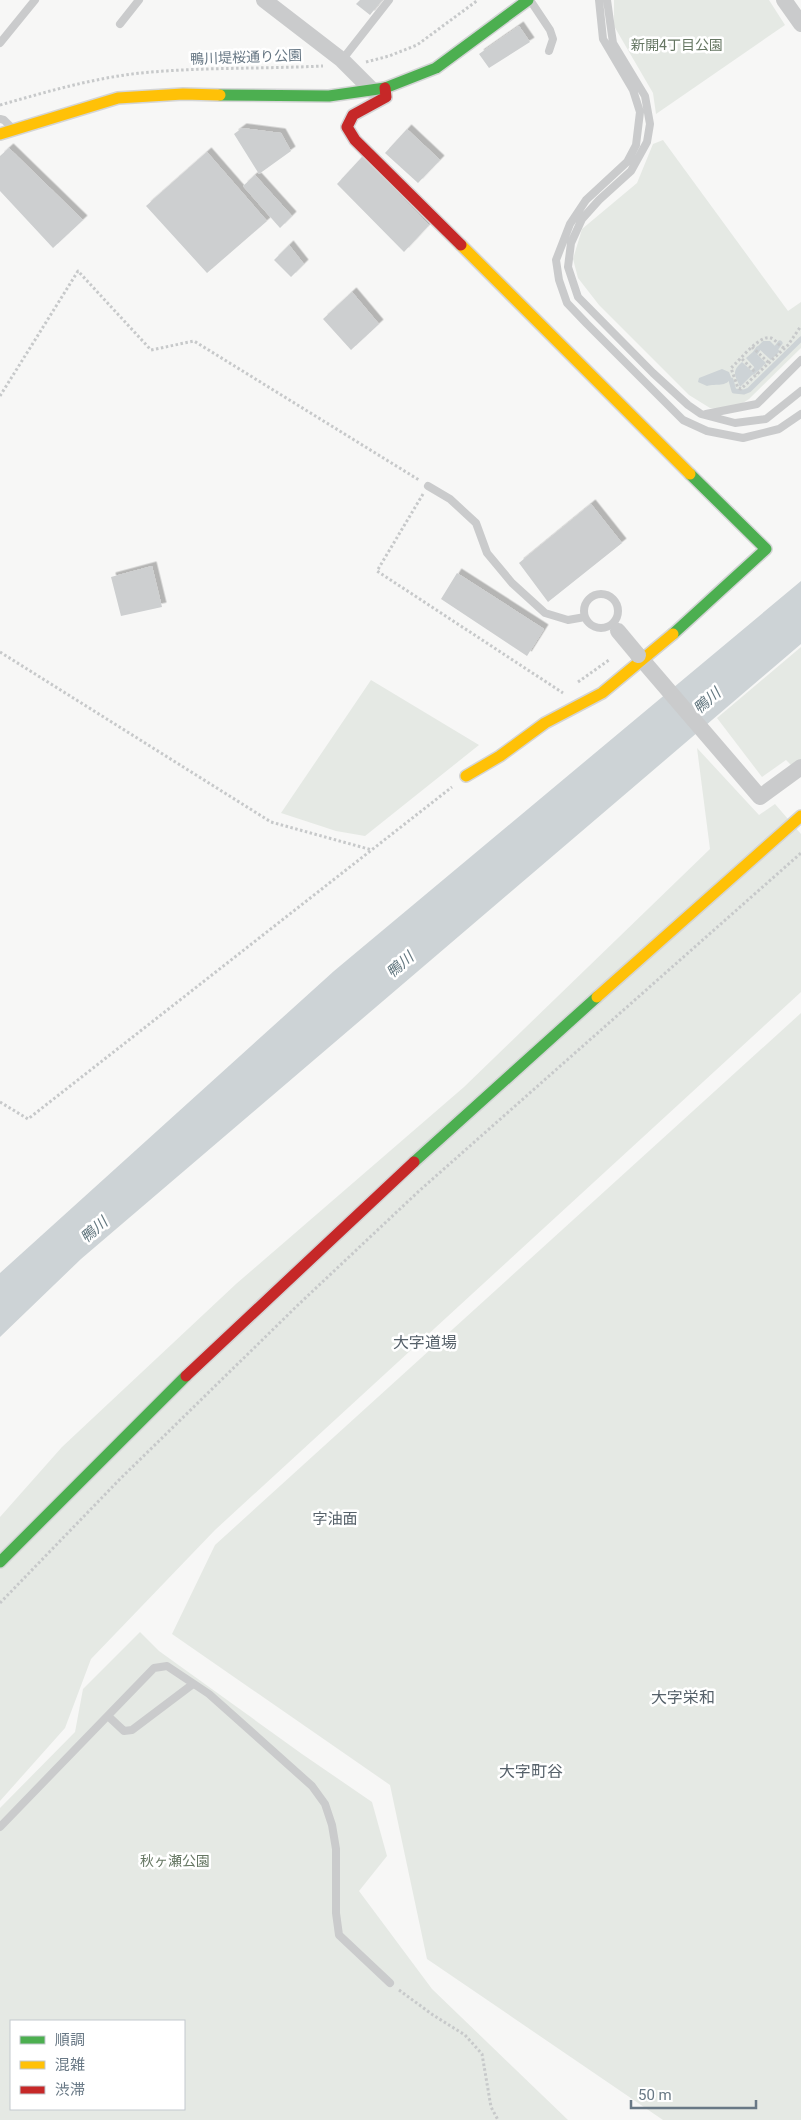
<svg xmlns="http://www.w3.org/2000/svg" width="801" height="2120" viewBox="0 0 801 2120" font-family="Roboto,'Noto Sans JP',sans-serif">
<defs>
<filter id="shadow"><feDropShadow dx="4.5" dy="-4.5" stdDeviation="0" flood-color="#0004"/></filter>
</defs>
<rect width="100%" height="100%" fill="#f7f7f6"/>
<path fill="#e5e9e4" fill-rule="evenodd" d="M 614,0 L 769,0 L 785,25 L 656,114 L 653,93 L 614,26 Z
M 663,140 L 788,311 L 801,302 L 801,348 L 749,399 L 737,407 L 722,410 L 710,408 L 689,395 L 599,305 L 578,278 L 573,259 L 582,229 L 637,183 L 653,144 Z
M 801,647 L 801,775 L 786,760 L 762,777 L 717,718 Z
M 371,680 L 479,745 L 365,836 L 336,831 L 281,813 Z
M 697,748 L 759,815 L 775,804 L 801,834 L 801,992 L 215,1530 L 91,1659 L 65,1728 L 0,1801 L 0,1517 L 62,1447 L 236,1284 L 464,1087 L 710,849 Z
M 801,1013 L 801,2120 L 663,2120 L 427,1959 L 390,1785 L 172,1634 L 215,1545 Z
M 140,1632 L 159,1651 L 302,1754 L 372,1802 L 387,1856 L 359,1891 L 432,1989 L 568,2120 L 0,2120 L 0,1808 L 75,1732 L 83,1689 ZM 11,2021 L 184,2021 L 184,2109 L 11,2109 Z"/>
<path fill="#cdd3d6" d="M 763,341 L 770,341 L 780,351 L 771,360 L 757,347 Z
M 754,351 L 766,363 L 758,371 L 746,358 Z
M 742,362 L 754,373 L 740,387 C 735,375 731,372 742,362 Z
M 722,369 L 729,372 L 731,377 C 727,388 716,383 707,386 L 698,382 L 699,378 Z
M 801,581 L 801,644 L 81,1259 L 0,1337 L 0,1273 L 334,971 Z"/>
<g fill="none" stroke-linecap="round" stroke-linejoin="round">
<path stroke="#cdd3d6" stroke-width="5" d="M 777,347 L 780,343
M 756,352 L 758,349
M 753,372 L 756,369
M 731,380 L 734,391 L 744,392 L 749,390 L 801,339"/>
</g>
<path fill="#cdcfd0" filter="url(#shadow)" d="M 360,0 L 382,0 L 370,15 L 356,4 Z
M 519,26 L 530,42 L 489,68 L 479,54 Z
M 242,128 L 281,133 L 291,151 L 259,174 L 234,134 Z
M 407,129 L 440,160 L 418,183 L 385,153 Z
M 9,148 L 83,220 L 53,248 L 0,191 L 0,156 Z
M 207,152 L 267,221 L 207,273 L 146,206 Z
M 362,157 L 429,225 L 404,252 L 337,184 Z
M 255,175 L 292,216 L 280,228 L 243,186 Z
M 289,245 L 304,264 L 291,277 L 274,260 Z
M 352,292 L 379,324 L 351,350 L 323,319 Z
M 591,504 L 622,543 L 548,602 L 519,563 Z
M 152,566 L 162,607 L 121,616 L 111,577 Z
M 457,573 L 544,629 L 527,656 L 441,599 Z"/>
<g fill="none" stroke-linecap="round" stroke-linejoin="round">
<defs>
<path id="fast" d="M 220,95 L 329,96 L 385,88 L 436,68 L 528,0
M 673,634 L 766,549 L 690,474
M 414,1162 L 597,997
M 0,1562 L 186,1376"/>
<path id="slow" d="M 0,134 L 118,98 L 183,94 L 220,95
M 461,245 L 690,474
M 466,776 L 500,756 L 545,723 L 602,693 L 673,634
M 597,997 L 801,816"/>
<path id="jam" d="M 385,88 L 386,97 L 353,115 L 347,127 L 355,140 L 461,245
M 186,1376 L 414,1162"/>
</defs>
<use href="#fast" stroke="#d4d5d6" stroke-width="14"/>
<use href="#slow" stroke="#d4d5d6" stroke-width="14"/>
<use href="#jam" stroke="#d4d5d6" stroke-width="14"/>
<path stroke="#c7c9ca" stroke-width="3" stroke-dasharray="2.5 2.5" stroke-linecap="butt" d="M 366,62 L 389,56 L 417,45 L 478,0
M 0,105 C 46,92 93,78 141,73 C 201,67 262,69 323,66
M 752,347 L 769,363
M 784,348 C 779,346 776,340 771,338 C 760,334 740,360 731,368 L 738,388 L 741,389 L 788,345 L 801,326
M 742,359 L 757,374
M 0,396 L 78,271 L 151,350 L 194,341 L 419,480
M 423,494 L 377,571 L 563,693
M 0,652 L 271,822 L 372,850
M 578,682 L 609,660
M 0,1102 L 28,1119 L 452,787
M 0,1603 L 120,1479 L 299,1304 L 419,1191 L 801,853
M 399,1990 L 433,2015 L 465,2035 L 482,2054 L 491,2107 L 498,2120"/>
<path stroke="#cacbcc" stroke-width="8" d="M 530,0 L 550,30 L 553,39 L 549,51
M 599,0 L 603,39 L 633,90 L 640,112 L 636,145 L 627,162 L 586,200 L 570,224 L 556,260 L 559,280 L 567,303 L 587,324 L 683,420 L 707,431 L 743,438 L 779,429 L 801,414
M 607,0 L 613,43 L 645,96 L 650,124 L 647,142 L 631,171 L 599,200 L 582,219 L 571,243 L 568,267 L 578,297 L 653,373 L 688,405 L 701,414 L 735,423 L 766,419 L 801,391
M 120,24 L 139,0
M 0,43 L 35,0
M 342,60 L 389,0
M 0,119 L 4,120 L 12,128
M 706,414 L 757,404 L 801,360
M 428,486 L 450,499 L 476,523 L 487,553 L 512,583 L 545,613 L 568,620 L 585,617
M584 611a17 17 0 1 1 34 0a17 17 0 1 1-34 0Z
M 108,1716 L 124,1731 L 132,1730 L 193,1684
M 0,1827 L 154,1668 L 167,1666 L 209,1694 L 312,1786 L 325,1804 L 332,1825 L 336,1849 L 336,1913 L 339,1935 L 390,1983"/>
<path stroke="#cacbcc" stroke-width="16" d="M 264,0 L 342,60 L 372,90
M 784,0 L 801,24
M 638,655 L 760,797 L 801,767"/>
<use href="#fast" stroke="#4caf50" stroke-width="11"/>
<use href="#slow" stroke="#ffc107" stroke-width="11"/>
<use href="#jam" stroke="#c62828" stroke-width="11"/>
<path stroke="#cacbcc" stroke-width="16" d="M 618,631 L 638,655"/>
</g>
<g text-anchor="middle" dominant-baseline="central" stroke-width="5" stroke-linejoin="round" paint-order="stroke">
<g font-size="14" fill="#667763" stroke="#fff">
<text x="677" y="45">新開4丁目公園</text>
<text x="175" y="1861">秋ヶ瀬公園</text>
</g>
<g font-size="14" fill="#687885" stroke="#fff">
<text transform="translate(246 57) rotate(-2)">鴨川堤桜通り公園</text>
</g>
<g font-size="15" font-style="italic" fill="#647880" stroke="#fff">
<text transform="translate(707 701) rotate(-41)">鴨川</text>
<text transform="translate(400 965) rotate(-41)">鴨川</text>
<text transform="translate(94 1230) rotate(-41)">鴨川</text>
</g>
<g font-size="15" fill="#56616a" stroke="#fff">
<text x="335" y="1519">字油面</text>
</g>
<g font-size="16" fill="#56616a" stroke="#fff">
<text x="425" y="1342">大字道場</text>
<text x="683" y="1697">大字栄和</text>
<text x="531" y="1771">大字町谷</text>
</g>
</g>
<rect x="10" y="2020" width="175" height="90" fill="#ffffff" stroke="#c3c9ce"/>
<rect x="20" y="2036" width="25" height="8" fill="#4caf50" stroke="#c3c9ce"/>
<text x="55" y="2045" font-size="15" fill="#687885">順調</text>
<rect x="20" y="2061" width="25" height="8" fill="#ffc107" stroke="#c3c9ce"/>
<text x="55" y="2070" font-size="15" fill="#687885">混雑</text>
<rect x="20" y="2086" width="25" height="8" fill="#c62828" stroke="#c3c9ce"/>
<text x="55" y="2095" font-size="15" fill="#687885">渋滞</text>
<path d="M631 2100v8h125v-8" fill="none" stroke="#687885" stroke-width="2.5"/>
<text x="638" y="2100" font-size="15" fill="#687885" stroke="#ffffff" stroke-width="4" paint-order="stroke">50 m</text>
</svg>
